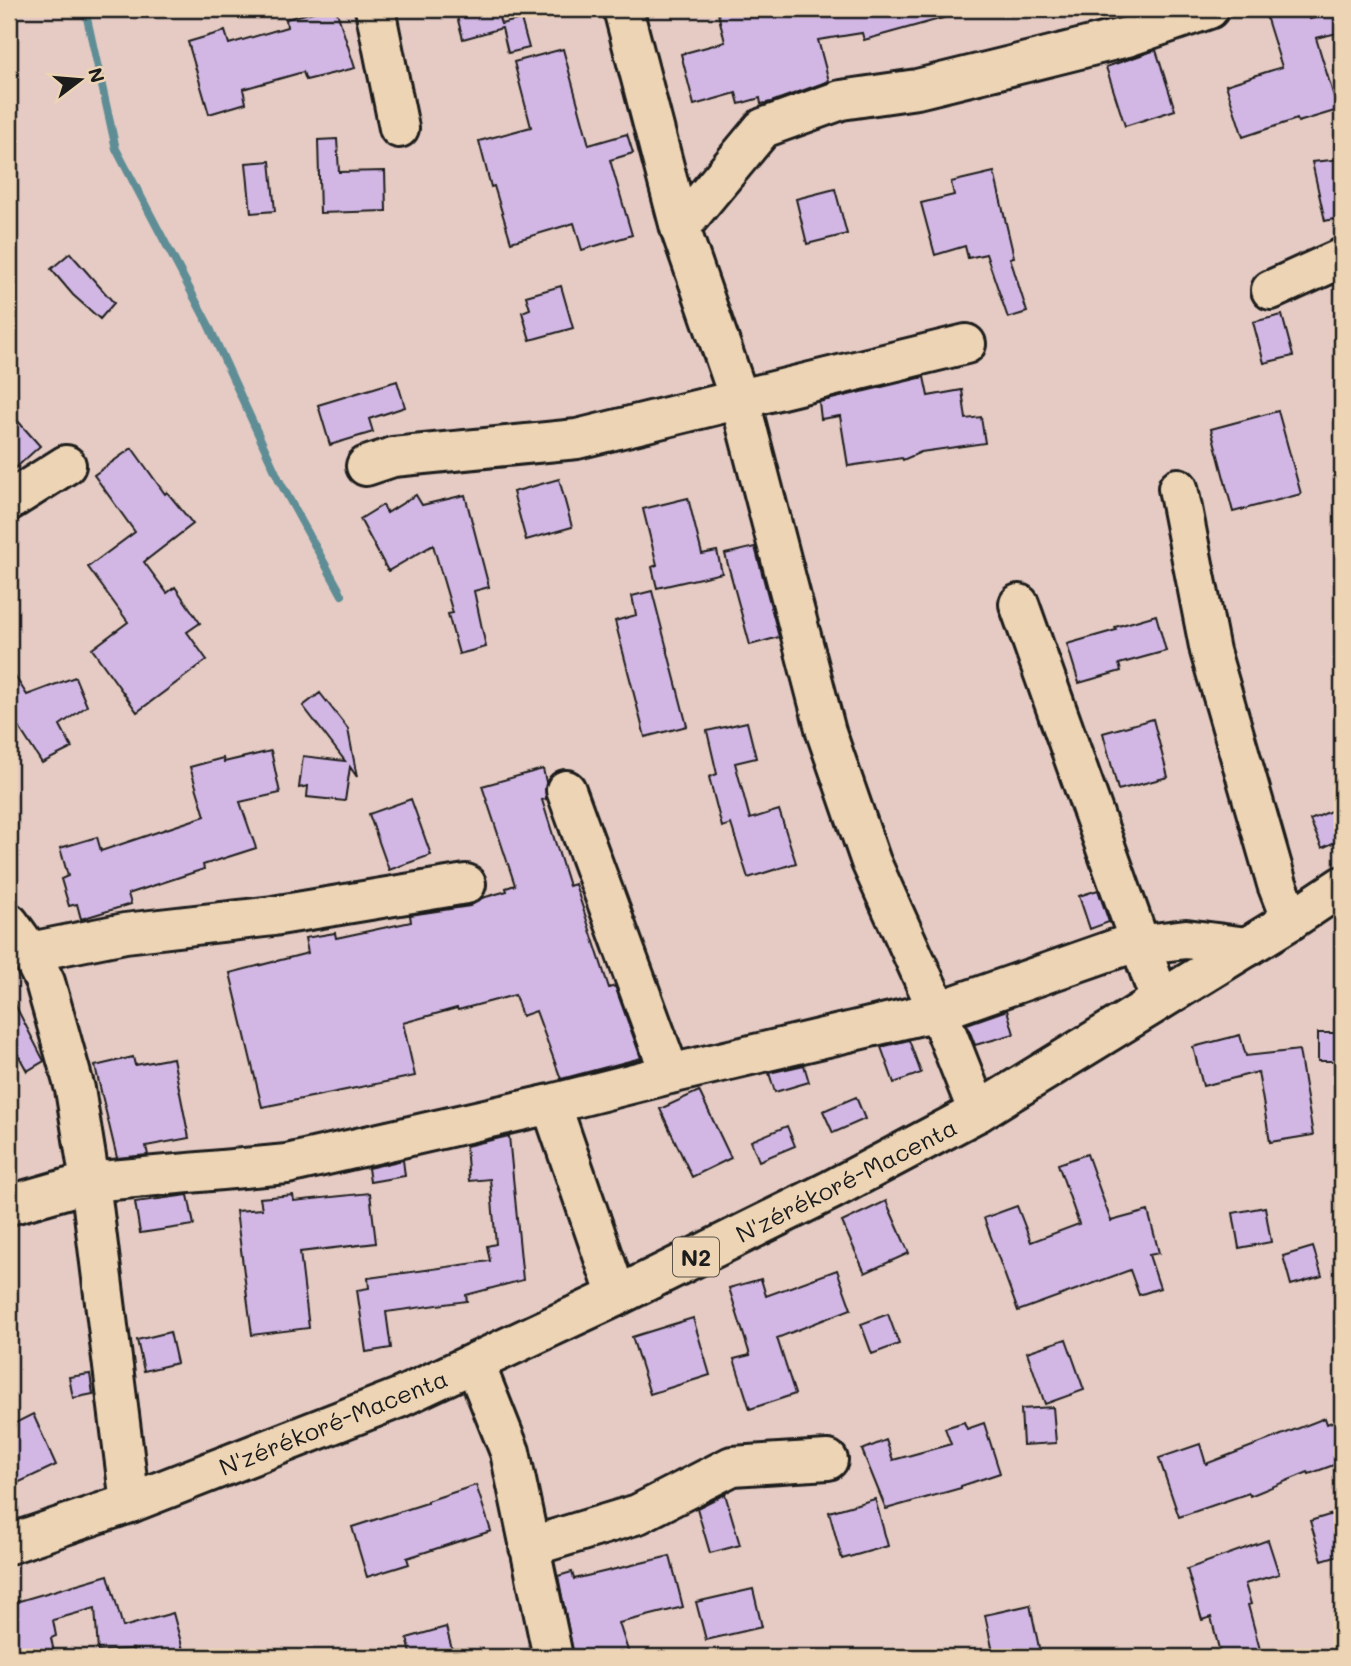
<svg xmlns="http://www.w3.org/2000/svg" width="1351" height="1666" viewBox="0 0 1351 1666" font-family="Mali,sans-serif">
<rect width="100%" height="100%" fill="#e5cbc3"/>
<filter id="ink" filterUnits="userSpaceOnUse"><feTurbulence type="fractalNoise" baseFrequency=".0143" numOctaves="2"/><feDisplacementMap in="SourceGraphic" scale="14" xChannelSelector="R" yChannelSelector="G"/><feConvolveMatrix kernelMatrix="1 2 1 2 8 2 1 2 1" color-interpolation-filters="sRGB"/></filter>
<g filter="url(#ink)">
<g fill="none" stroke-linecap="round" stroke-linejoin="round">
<path stroke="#5e8d96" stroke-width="8" d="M 85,9 L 116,149 L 207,322 L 280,482 L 342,595"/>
</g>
<path fill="#d2b7e5" stroke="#1c1c1c" stroke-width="2" d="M 325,9 L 336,9 L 355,68 L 306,80 L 303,72 L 243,89 L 246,103 L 209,114 L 188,42 L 225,31 L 229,44 L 287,27 L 286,19 Z
M 455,9 L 496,9 L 501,24 L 521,19 L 529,48 L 508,53 L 502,28 L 463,39 Z
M 717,9 L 953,9 L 954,15 L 864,40 L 862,33 L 818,40 L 829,81 L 771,102 L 761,104 L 760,98 L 739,104 L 736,93 L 694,105 L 681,54 L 725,42 Z
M 1096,9 L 1142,9 L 1099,21 Z
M 1278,9 L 1307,9 L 1310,19 L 1342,11 L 1342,32 L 1316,38 L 1338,110 L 1298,122 L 1297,119 L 1243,137 L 1226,85 L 1282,67 L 1265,13 Z
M 563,49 L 589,145 L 627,134 L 633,153 L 610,160 L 632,235 L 582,250 L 574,223 L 511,242 L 494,186 L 491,187 L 479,141 L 531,127 L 514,62 Z
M 1156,50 L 1175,110 L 1125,126 L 1106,67 Z
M 337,139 L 339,172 L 385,171 L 386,211 L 320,213 L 318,140 Z
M 1342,159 L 1342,217 L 1325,221 L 1312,162 Z
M 270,161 L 275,211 L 251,213 L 246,163 Z
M 994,172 L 1014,257 L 1010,258 L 1027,312 L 1008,318 L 986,254 L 968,258 L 965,246 L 935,255 L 921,203 L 954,195 L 951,182 Z
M 835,189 L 847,234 L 807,244 L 796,199 Z
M 70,253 L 114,303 L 100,319 L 73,295 L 51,269 Z
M 561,286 L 573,328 L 530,340 L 522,312 L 530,309 L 526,296 Z
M 1282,315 L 1293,356 L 1264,363 L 1253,322 Z
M 924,377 L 928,396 L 962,390 L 966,419 L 981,417 L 985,443 L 921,452 L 903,460 L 902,458 L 848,466 L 840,416 L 821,419 L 819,402 Z
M 397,381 L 405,407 L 369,419 L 373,432 L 330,445 L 318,405 Z
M 9,411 L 40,446 L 9,474 Z
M 1278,411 L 1301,494 L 1233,512 L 1211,429 Z
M 132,448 L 165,494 L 167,492 L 193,524 L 144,562 L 167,593 L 175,587 L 200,623 L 187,632 L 207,660 L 137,712 L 92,649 L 128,622 L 88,567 L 135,532 L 94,475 Z
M 559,479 L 572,527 L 526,540 L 513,492 Z
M 416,495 L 422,505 L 465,495 L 489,587 L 474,591 L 486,647 L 459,654 L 448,614 L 453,613 L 433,545 L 388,571 L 360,519 L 383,505 L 387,513 Z
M 688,498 L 702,554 L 717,551 L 722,573 L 657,588 L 652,567 L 657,565 L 643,509 Z
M 755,547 L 779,637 L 750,645 L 725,554 Z
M 652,591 L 687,726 L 645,737 L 615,621 L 636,615 L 632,596 Z
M 1156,615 L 1166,651 L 1119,664 L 1121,671 L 1079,683 L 1067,644 L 1116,630 L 1115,627 Z
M 9,667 L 27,695 L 75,677 L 87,706 L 60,725 L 72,748 L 42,763 L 9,712 Z
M 320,693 L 348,729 L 357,777 L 350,767 L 345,801 L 307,797 L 308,786 L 299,788 L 303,756 L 345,761 L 303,706 Z
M 1153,719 L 1168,777 L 1118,790 L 1103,733 Z
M 747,722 L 756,758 L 735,763 L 750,819 L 779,810 L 796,863 L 748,878 L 731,824 L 722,827 L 709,777 L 717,774 L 707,731 Z
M 271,751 L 280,793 L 240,802 L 256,848 L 203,865 L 204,869 L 128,894 L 131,904 L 81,919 L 77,904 L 69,906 L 61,879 L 68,876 L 60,848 L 97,837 L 101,851 L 205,816 L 190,767 L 223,758 L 224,762 Z
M 543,769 L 546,782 L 546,799 L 542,800 L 569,886 L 575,884 L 609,988 L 615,986 L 641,1058 L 561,1079 L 536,1011 L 522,1016 L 515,995 L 458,1010 L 457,1008 L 403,1023 L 415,1076 L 262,1107 L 230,973 L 308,953 L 305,938 L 335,933 L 336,938 L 411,922 L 410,915 L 470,906 L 482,898 L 507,891 L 506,888 L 515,885 L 482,786 Z
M 411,799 L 431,855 L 389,870 L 369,814 Z
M 1342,806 L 1342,839 L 1322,848 L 1310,820 Z
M 1098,890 L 1109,922 L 1090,929 L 1079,896 Z
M 9,993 L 44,1061 L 27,1071 L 9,1038 Z
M 1007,1010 L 1014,1034 L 975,1045 L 967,1024 Z
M 1318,1033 L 1342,1033 L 1342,1061 L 1318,1061 Z
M 1240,1035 L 1246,1056 L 1299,1050 L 1313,1135 L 1270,1142 L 1258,1072 L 1203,1086 L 1193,1047 Z
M 909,1040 L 921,1073 L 894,1083 L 881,1047 Z
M 133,1057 L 135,1065 L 173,1058 L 189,1138 L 146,1146 L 148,1155 L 117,1158 L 95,1066 Z
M 804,1065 L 809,1082 L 775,1092 L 769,1073 Z
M 699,1091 L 731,1158 L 692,1177 L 660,1109 Z
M 856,1097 L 865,1119 L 833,1133 L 823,1111 Z
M 787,1126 L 795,1146 L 759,1161 L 751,1141 Z
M 509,1136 L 523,1280 L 466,1295 L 467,1301 L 386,1312 L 391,1348 L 366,1352 L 357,1290 L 369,1288 L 368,1278 L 490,1261 L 487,1246 L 496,1244 L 490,1179 L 469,1181 L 466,1146 Z
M 1087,1154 L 1111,1221 L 1148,1211 L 1159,1253 L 1149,1255 L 1160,1288 L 1139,1295 L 1130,1270 L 1018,1311 L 984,1218 L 1017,1206 L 1031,1242 L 1079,1224 L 1058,1164 Z
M 403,1160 L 405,1176 L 370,1182 L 368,1168 Z
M 370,1193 L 376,1243 L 300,1252 L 309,1328 L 252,1335 L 236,1211 L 262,1209 L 260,1198 L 293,1195 L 294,1201 Z
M 188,1195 L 194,1225 L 140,1233 L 135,1202 Z
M 886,1201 L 909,1253 L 865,1273 L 842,1222 Z
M 1265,1207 L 1271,1242 L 1239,1248 L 1233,1213 Z
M 1313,1247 L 1322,1276 L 1291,1285 L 1283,1256 Z
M 837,1270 L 851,1309 L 777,1338 L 795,1394 L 750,1409 L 734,1359 L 750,1355 L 729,1288 L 761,1279 L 766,1296 Z
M 888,1314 L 899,1344 L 872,1354 L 861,1324 Z
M 693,1318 L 710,1375 L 650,1394 L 632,1337 Z
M 170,1332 L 177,1363 L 144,1371 L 137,1340 Z
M 1066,1339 L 1084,1390 L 1045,1404 L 1027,1352 Z
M 90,1374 L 93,1394 L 73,1398 L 69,1377 Z
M 1053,1407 L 1056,1443 L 1023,1445 L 1021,1409 Z
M 33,1414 L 56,1465 L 9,1487 L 9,1426 Z
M 1325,1418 L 1327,1424 L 1342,1418 L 1342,1462 L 1309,1474 L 1308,1472 L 1250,1496 L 1249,1493 L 1179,1517 L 1159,1458 L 1200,1444 L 1206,1464 Z
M 964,1422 L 967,1429 L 984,1423 L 1000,1473 L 961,1486 L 961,1488 L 886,1509 L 862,1450 L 886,1440 L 893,1460 L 951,1444 L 945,1428 Z
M 476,1485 L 491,1531 L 407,1558 L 409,1564 L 367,1577 L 352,1527 L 427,1503 L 427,1501 Z
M 725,1494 L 740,1545 L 710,1553 L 697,1508 Z
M 875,1499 L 888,1546 L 842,1559 L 829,1512 Z
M 1342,1511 L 1342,1554 L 1322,1560 L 1310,1521 Z
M 1268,1540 L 1279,1574 L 1245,1584 L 1251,1604 L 1248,1605 L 1262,1657 L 1221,1657 L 1211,1617 L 1202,1620 L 1187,1569 Z
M 670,1556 L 683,1607 L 619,1623 L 630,1657 L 574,1657 L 558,1576 L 572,1572 L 574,1579 Z
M 108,1575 L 123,1627 L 173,1613 L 185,1657 L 135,1657 L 133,1649 L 98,1651 L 95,1608 L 53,1620 L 56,1636 L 51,1638 L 55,1657 L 9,1657 L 9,1604 Z
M 753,1589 L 762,1627 L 706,1640 L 696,1602 Z
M 1030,1605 L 1041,1657 L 994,1657 L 985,1615 Z
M 446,1627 L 454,1657 L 412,1657 L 407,1638 Z"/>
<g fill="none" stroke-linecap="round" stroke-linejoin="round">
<defs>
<path id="minor" d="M 375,9 L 399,128
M 623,9 L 680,228 L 740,401 L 826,732 L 871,862 L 938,1011 L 978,1112
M 680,228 L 763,128 L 841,100 L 917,89 L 1027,62 L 1127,37 L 1209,9
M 1271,290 L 1342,258
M 366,466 L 393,457 L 577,439 L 966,344
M 1178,488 L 1210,651 L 1277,884 L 1291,920
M 9,501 L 66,465
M 1019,604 L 1160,1000
M 566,790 L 670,1074
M 9,923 L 30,952 L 45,982 L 75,1089 L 90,1182 L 130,1503
M 30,952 L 125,933 L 273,916 L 466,884
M 551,1104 L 617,1296
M 9,1205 L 90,1182 L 287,1164 L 551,1104 L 670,1074 L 938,1011 L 1121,947 L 1186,939 L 1247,947
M 475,1364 L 510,1452 L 553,1657
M 529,1547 L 638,1514 L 732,1466 L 828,1460"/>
<path id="highway" d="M 9,1544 L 130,1503 L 399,1398 L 617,1296 L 831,1190 L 978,1112 L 1291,920 L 1342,886"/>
</defs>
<use href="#minor" stroke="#1c1c1c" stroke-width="44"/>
<use href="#highway" stroke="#1c1c1c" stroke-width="44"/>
<use href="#minor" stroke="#edd4b5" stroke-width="38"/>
<use href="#highway" stroke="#edd4b5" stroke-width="38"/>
</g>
</g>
<g text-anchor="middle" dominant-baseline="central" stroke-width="5" stroke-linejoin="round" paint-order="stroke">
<rect fill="#edd4b5" stroke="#5b534a" stroke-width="2" x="673" y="1237.5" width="46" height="39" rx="5"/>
<g font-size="23" font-weight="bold" fill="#1c1c1c">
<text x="696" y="1257">N2</text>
</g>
<g font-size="24" fill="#1c1c1c" stroke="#edd4b5">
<text transform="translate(846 1180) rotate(-27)">N'zérékoré-Macenta</text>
<text transform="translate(333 1422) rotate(-22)">N'zérékoré-Macenta</text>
</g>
</g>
<rect width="1351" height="1666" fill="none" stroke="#edd4b5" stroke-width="35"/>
<rect x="18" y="18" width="1316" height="1631" fill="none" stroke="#1c1c1c" stroke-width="2.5" filter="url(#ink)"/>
<g transform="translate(80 80) rotate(74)" stroke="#edd4b5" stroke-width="5" paint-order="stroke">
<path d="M0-5L12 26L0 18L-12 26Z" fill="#1c1c1c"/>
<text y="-10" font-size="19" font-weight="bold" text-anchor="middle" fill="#1c1c1c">N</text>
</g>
</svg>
